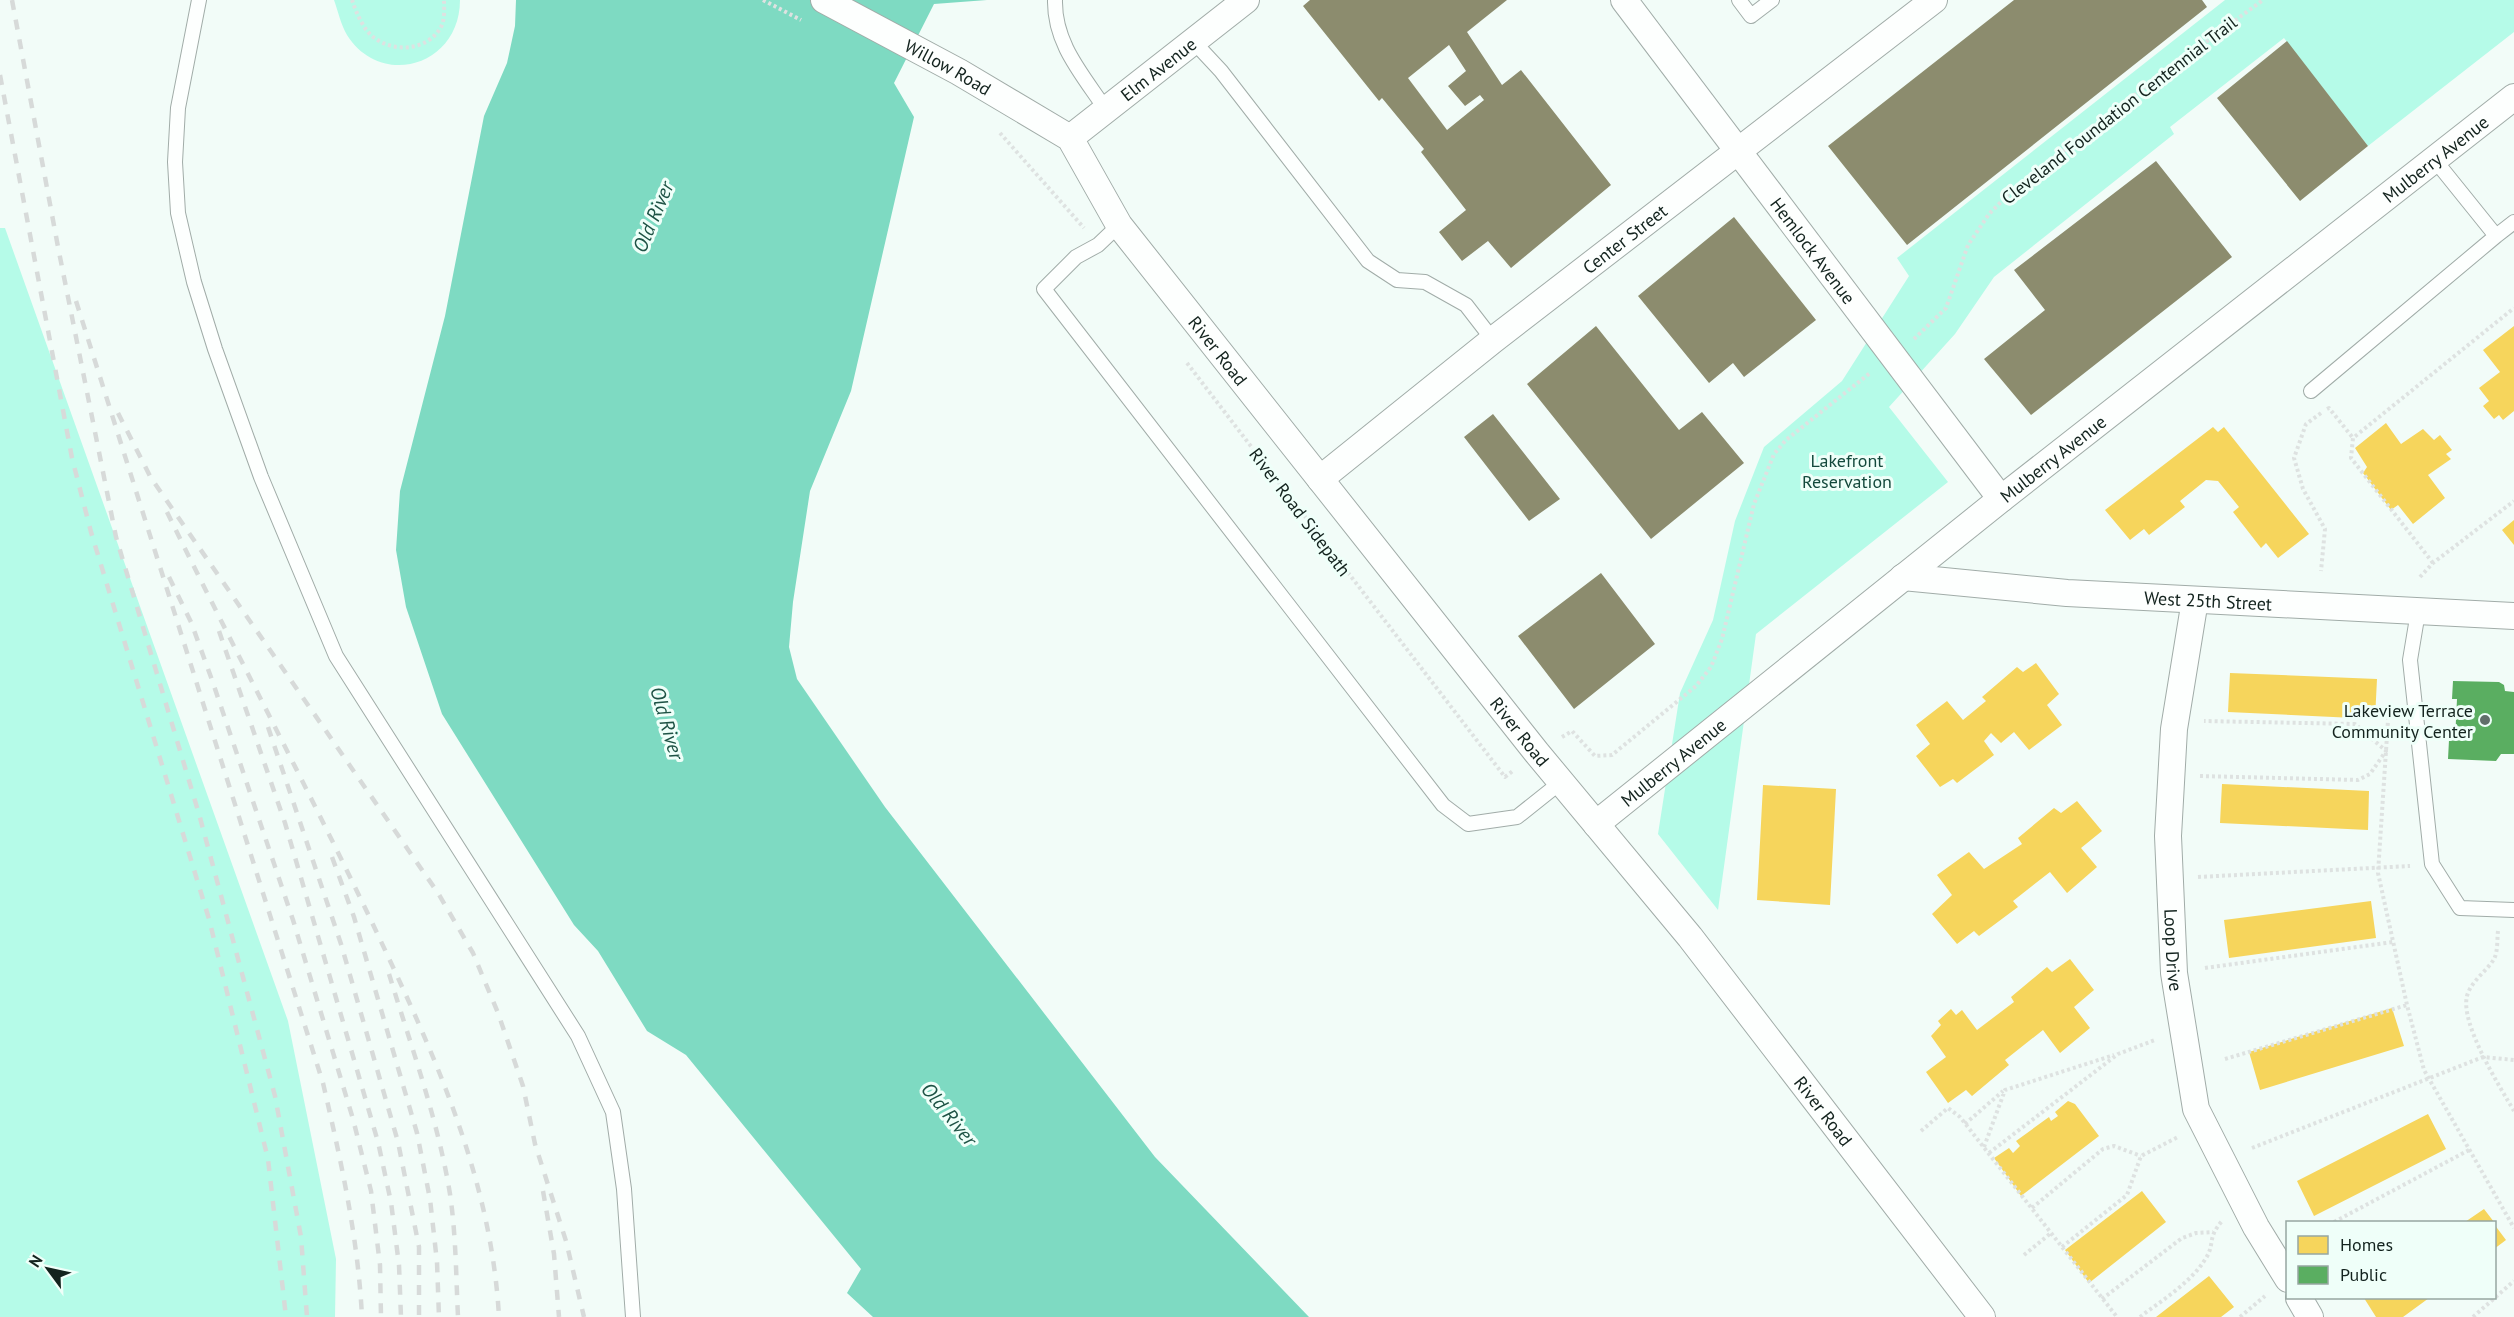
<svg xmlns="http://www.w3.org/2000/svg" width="2514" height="1317" viewBox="0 0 2514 1317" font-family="'PT Sans',sans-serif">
<rect width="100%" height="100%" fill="#f2fcf8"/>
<path fill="#b5fbe8" d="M 334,0 L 460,0 C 460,66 381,89 347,35 C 341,25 338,11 334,0 Z
M 2225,0 L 2514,0 L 2514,32 L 2368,146 L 2284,38 L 2170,127 L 2174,134 L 1994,277 L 1955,334 L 1889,407 L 1948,482 L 1756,634 L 1718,910 L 1658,834 L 1680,693 L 1713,620 L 1735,521 L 1764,447 L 1842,381 L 1909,276 L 1897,258 Z
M 0,228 L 5,228 L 288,1021 L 336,1259 L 335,1317 L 0,1317 Z"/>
<path fill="#7edac2" d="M 516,0 L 987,0 L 934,4 L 894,83 L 914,117 L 851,391 L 810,491 L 793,602 L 789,647 L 797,679 L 885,807 L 1155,1157 L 1309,1317 L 873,1317 L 847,1293 L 861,1269 L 686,1055 L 647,1031 L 598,951 L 574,925 L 442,714 L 406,607 L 396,550 L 400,491 L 445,316 L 484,116 L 507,63 L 515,26 Z"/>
<path fill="#f6d55c" d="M 2514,326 L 2514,411 L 2503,420 L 2499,415 L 2494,419 L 2483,406 L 2489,401 L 2479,388 L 2500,372 L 2483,350 Z
M 2386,423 L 2401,444 L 2423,429 L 2434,440 L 2440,435 L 2452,450 L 2446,454 L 2451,459 L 2428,475 L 2445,498 L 2413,524 L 2398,505 L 2391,510 L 2363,473 L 2367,467 L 2355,448 Z
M 2213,427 L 2218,432 L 2224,427 L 2309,534 L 2278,558 L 2266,543 L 2261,548 L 2233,512 L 2239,507 L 2218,481 L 2206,480 L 2180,501 L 2185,507 L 2149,535 L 2144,529 L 2130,540 L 2105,510 Z
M 2514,520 L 2514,545 L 2502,530 Z
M 2036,663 L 2059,694 L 2047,705 L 2062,725 L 2029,750 L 2014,732 L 2001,743 L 1991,733 L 1984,741 L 1994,755 L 1957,783 L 1953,779 L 1940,787 L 1916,756 L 1930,744 L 1916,725 L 1947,701 L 1963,720 L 1986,701 L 1982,697 L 2017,667 L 2023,672 Z
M 2230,673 L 2377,679 L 2375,719 L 2228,712 Z
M 2222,784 L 2369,791 L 2368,830 L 2220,823 Z
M 1763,785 L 1836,789 L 1830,905 L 1757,900 Z
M 2077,801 L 2102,831 L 2081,848 L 2097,867 L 2067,893 L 2050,872 L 2013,901 L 2018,907 L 1979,936 L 1974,931 L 1957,944 L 1932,914 L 1952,895 L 1937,875 L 1969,852 L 1984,869 L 2022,844 L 2018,838 L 2054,808 L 2061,813 Z
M 2371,901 L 2376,938 L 2229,958 L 2224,920 Z
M 2070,959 L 2094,990 L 2074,1007 L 2090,1028 L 2060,1053 L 2043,1030 L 2005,1060 L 2009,1065 L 1972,1096 L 1966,1090 L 1948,1103 L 1926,1072 L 1946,1057 L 1931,1036 L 1941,1025 L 1938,1021 L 1951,1009 L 1956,1015 L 1962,1010 L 1977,1030 L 2014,1002 L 2011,997 L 2047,967 L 2052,972 Z
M 2392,1008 L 2404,1046 L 2260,1090 L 2249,1052 Z
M 2068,1101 L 2075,1104 L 2099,1136 L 2021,1196 L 1994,1158 L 2009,1148 L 2013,1153 L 2020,1146 L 2016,1141 L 2049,1117 L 2051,1121 L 2058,1116 L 2055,1112 Z
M 2428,1114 L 2446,1149 L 2314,1216 L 2297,1181 Z
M 2142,1191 L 2166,1222 L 2089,1283 L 2065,1250 Z
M 2484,1209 L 2494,1222 L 2465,1222 Z
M 2494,1224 L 2506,1240 L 2494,1249 Z
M 2209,1276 L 2234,1307 L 2221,1317 L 2156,1317 Z
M 2364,1298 L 2429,1298 L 2403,1317 L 2376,1317 Z"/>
<path fill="#5aae61" d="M 2453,681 L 2499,682 L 2504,685 L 2505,691 L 2514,692 L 2514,754 L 2501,754 L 2496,761 L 2448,759 L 2449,740 L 2455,740 L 2457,699 L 2452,699 Z"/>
<path fill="#8c8c6e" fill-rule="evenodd" d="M 1310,0 L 1507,0 L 1467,32 L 1502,85 L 1521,70 L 1611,185 L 1511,268 L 1488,241 L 1462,261 L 1439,232 L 1466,210 L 1421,152 L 1424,149 L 1382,98 L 1379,101 L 1303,6 ZM 1449,45 L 1466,71 L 1448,86 L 1465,106 L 1480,95 L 1484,100 L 1447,130 L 1408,78 Z
M 2014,0 L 2202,0 L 2207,7 L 1907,245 L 1828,146 Z
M 2287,41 L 2368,146 L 2300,201 L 2217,98 Z
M 2156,161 L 2232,257 L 2031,415 L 1984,359 L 2045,310 L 2014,270 Z
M 1734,217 L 1816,320 L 1744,377 L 1733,363 L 1709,383 L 1638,296 Z
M 1596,326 L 1679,430 L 1702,412 L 1744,463 L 1651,539 L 1527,384 Z
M 1493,414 L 1560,499 L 1529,521 L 1464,437 Z
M 1601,573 L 1655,644 L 1574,709 L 1518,636 Z"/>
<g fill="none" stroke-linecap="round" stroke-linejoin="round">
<defs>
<path id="service" d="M 199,0 L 178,108 L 175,162 L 178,213 L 194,282 L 215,349 L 261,477 L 336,656 L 578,1036 L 613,1112 L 624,1189 L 633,1317
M 1055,0 C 1054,44 1083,75 1106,110
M 1739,0 L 1751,16 L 1772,0
M 1193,41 L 1221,71 L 1368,261 L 1397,280 L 1425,282 L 1466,305 L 1493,340
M 1119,225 L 1098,245 L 1076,257 L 1044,289 L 1443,805 L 1468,824 L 1517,817 L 1561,782
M 2496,236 L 2514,222
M 2311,391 L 2496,236 L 2434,159
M 2418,612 L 2410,660 L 2432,864 L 2460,908 L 2514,910"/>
<g id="minor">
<path id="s1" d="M 824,0 L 959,72 L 1070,138 L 1119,225 L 1537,753 L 1690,937 L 1982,1317"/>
<path id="s2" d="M 1624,0 L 2001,499"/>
<path id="s3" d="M 1070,138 L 1246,0"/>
<path id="s4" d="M 1320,479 L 1493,340 L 1934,0"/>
<path id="s5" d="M 1903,577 L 2067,593 L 2514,616"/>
<path id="s6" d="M 2195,600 L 2174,729 L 2168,836 L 2174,973 L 2196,1109 L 2256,1227 L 2288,1279"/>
<path id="s7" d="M 1596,824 L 2001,499 L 2514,97"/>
<path d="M 2299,1298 L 2310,1317"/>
</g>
</defs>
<use href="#service" stroke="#a1aca8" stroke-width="16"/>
<use href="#minor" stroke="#a1aca8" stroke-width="28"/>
<path stroke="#dee2e1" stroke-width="4" stroke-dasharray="3 3" stroke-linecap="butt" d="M 352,0 C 356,12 364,32 376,39 C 396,53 428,50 441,27 C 445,20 444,9 444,0
M 763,0 L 801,20
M 1000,133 L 1084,228
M 1914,339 L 1946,308 L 1968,245 L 1989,214 L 2012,191 L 2146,86 L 2263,0
M 1187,363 L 1505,777 L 1514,770
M 2327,409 L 2329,408 L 2353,438
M 2321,413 L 2306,424 L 2294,458 L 2303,489 L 2325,529 L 2321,571
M 2433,563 L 2351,458 L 2353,438 L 2514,308
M 2420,577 L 2433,563 L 2514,501
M 2389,705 L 2378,873 L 2407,1005 L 2424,1070 L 2514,1228
M 1562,737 L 1572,731 L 1595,756 L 1612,755 L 1696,686 L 1711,667 L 1722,639 L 1754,504 L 1774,454 L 1786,440 L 1870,373
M 2200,776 L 2358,780 L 2370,774 L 2386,751 L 2355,724 L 2204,721
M 2198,877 L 2410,866
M 2498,931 C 2497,939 2498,952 2494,959 C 2487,971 2471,981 2467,996 C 2460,1024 2500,1087 2514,1111
M 2205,968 L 2393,942
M 2225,1059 L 2407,1005
M 1965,1124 L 2003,1091
M 1921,1131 L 1948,1108 L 1960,1117 L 2117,1317
M 1984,1147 L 2005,1090 L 2114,1055
M 2252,1148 L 2483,1057 L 2514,1060
M 1989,1153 L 2118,1054 L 2155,1040
M 2032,1208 L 2103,1149 L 2114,1146 L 2141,1156
M 2334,1222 L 2469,1150
M 2062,1247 L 2127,1195 L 2141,1156 L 2178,1137
M 2024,1255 L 2051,1233
M 2102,1299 L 2182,1238 L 2196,1233 L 2213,1232
M 2140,1317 C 2162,1300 2191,1283 2206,1258 C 2215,1244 2207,1238 2222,1221
M 2240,1317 L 2265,1296
M 2473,1317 L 2514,1281"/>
<use href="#service" stroke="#fdfffe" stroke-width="14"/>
<use href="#minor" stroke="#fdfffe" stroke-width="26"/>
<path stroke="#d7dad9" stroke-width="4.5" stroke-dasharray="10 10" stroke-linecap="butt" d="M 12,0 L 58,247 L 116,537 L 199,814 L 275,1096 L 301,1237 L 307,1317
M 0,75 L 72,458 L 91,532 L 209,919 L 268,1159 L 286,1317
M 76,301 L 323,1083 C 341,1161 358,1237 362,1317
M 118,413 L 151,478 L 438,893 L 473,953 L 498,1013 L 523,1086 L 535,1144 L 566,1241 L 584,1317
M 167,512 C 233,647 303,779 368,914 C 429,1043 491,1172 499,1317
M 169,577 L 191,622 L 212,680 L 293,920 L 353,1119 L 371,1191 L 380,1265 L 381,1317
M 219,631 L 285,823 L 378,1142 L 391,1202 L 399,1265 L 401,1317
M 268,727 L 341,944 L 398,1142 L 419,1247 L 419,1317
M 332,857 L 354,917 L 417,1133 L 430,1199 L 437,1262 L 439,1317
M 389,974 C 411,1046 438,1120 450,1194 C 456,1235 456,1276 458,1317
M 543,1191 L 554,1254 L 559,1317"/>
</g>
<circle fill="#616f6a" stroke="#effff9" stroke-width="2" cx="2485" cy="720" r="6"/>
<g text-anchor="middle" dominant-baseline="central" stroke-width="6" stroke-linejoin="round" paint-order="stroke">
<g font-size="18" fill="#13231e" stroke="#effff9">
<text stroke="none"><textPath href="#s1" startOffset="141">Willow Road</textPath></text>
<text stroke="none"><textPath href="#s3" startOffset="112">Elm Avenue</textPath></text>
<text transform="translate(2119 110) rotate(-38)">Cleveland Foundation Centennial Trail</text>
<text stroke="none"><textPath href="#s7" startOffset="1071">Mulberry Avenue</textPath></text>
<text stroke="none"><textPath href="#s4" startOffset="388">Center Street</textPath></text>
<text stroke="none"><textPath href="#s2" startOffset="314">Hemlock Avenue</textPath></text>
<text stroke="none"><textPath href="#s1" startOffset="542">River Road</textPath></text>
<text stroke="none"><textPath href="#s7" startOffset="585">Mulberry Avenue</textPath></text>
<text transform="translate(1300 512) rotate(53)">River Road Sidepath</text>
<text stroke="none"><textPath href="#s5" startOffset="306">West 25th Street</textPath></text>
<text stroke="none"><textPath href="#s1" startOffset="1028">River Road</textPath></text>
<text stroke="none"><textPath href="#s7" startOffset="99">Mulberry Avenue</textPath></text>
<text stroke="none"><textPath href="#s6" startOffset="352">Loop Drive</textPath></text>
<text stroke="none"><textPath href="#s1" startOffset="1514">River Road</textPath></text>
</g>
<g font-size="18" fill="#13493c" stroke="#effff9">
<text x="1847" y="460">Lakefront<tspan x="1847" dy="21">Reservation</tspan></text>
</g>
<g font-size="18" fill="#13231e" stroke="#effff9" text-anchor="end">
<text x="2473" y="710">Lakeview Terrace<tspan x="2473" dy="21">Community Center</tspan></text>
</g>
<g font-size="20" font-style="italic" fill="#1e5345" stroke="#effff9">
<text transform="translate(653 217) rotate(-67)">Old River</text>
<text transform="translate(667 723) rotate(74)">Old River</text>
<text transform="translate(949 1114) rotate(51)">Old River</text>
</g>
</g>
<rect x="2286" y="1221" width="210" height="78" fill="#effff9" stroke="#97a7a1" stroke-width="1.5"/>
<rect x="2298" y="1236" width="30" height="18" fill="#f6d55c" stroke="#97a7a1" stroke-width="1.5"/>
<text x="2340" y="1251" font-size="18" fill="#13231e">Homes</text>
<rect x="2298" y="1266" width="30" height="18" fill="#5aae61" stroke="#97a7a1" stroke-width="1.5"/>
<text x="2340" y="1281" font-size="18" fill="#13231e">Public</text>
<g transform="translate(48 1269) rotate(303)" stroke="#effff9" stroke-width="4.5" paint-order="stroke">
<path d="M0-4.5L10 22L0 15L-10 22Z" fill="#13231e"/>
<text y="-9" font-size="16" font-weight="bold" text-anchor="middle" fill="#13231e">N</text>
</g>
</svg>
